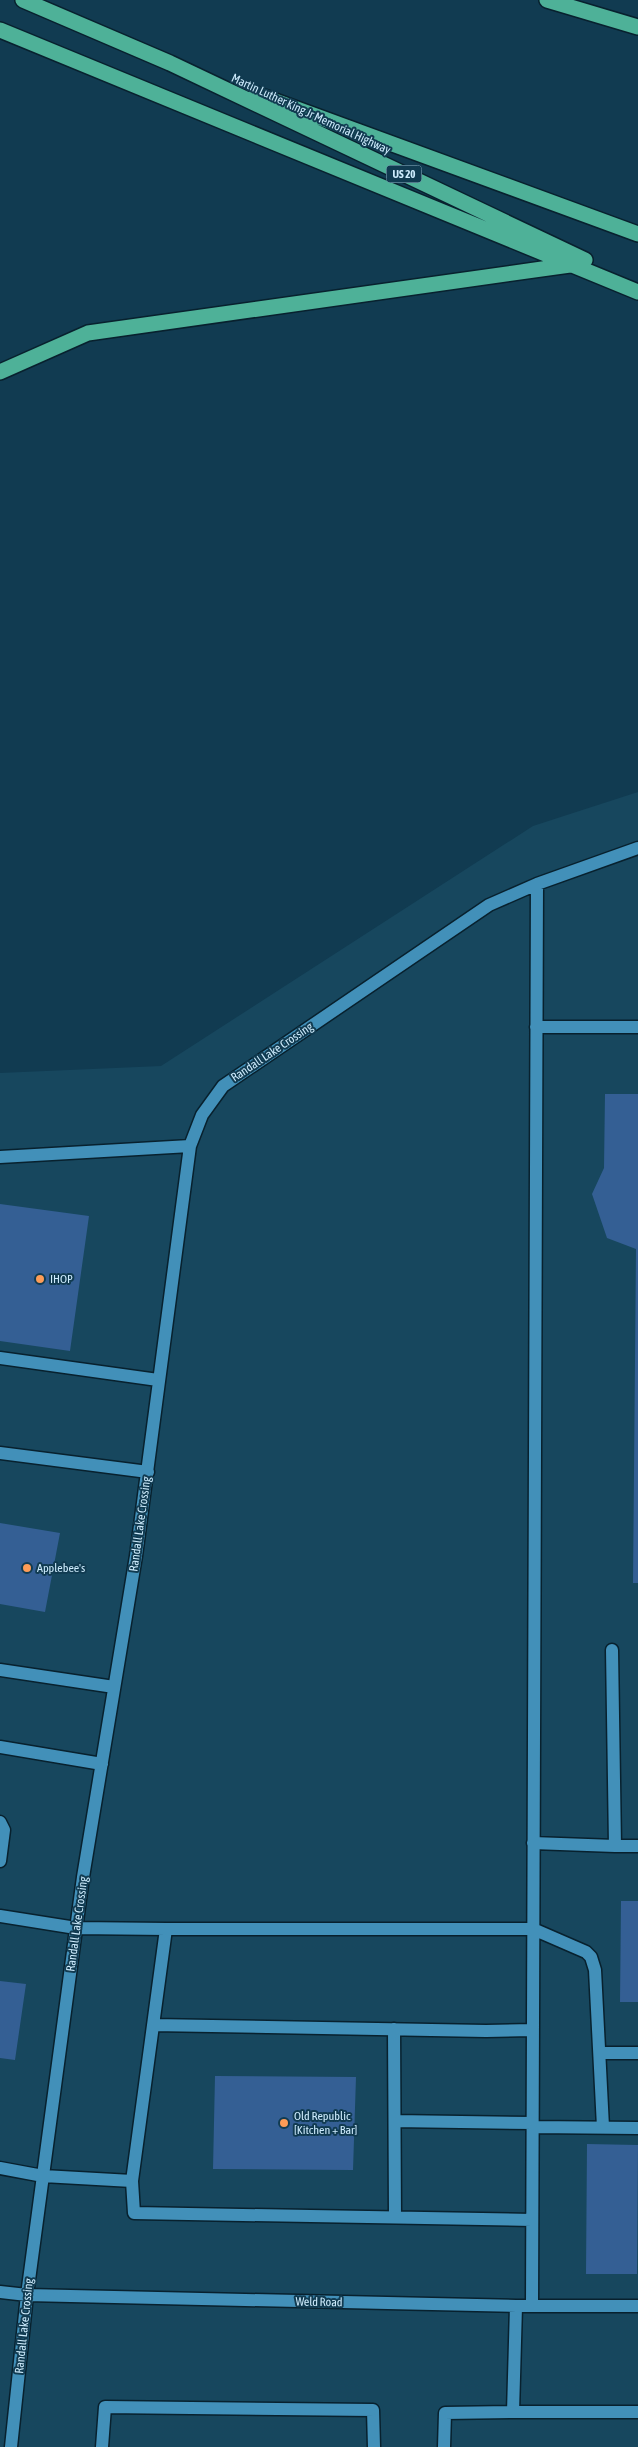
<svg xmlns="http://www.w3.org/2000/svg" width="638" height="2447" viewBox="0 0 638 2447" font-family="'Asap Condensed',sans-serif">
<rect width="100%" height="100%" fill="#113b51"/>
<path fill="#17475e" d="M 638,792 L 638,2447 L 0,2447 L 0,1073 L 161,1066 L 533,826 Z"/>
<path fill="#345f94" d="M 605,1094 L 638,1094 L 638,1583 L 633,1583 L 636,1249 L 607,1238 L 592,1194 L 604,1168 Z
M 0,1204 L 89,1216 L 70,1351 L 0,1341 Z
M 0,1523 L 60,1533 L 45,1612 L 0,1604 Z
M 621,1901 L 638,1901 L 638,2002 L 620,2002 Z
M 0,1981 L 26,1984 L 15,2060 L 0,2058 Z
M 215,2076 L 356,2077 L 353,2170 L 213,2169 Z
M 587,2144 L 638,2145 L 637,2274 L 586,2274 Z"/>
<g fill="none" stroke-linecap="round" stroke-linejoin="round">
<defs>
<path id="lane" d="M 536,1027 L 638,1027
M 0,1157 L 190,1146
M 0,1358 L 158,1380
M 0,1453 L 148,1472
M 0,1670 L 114,1687
M 0,1747 L 102,1764
M 0,1822 L 4,1830 L 0,1861
M 533,1843 L 615,1846 L 612,1650
M 615,1846 L 638,1846
M 0,1916 L 76,1928 L 166,1929 L 132,2181 L 43,2176 L 0,2168
M 166,1929 L 533,1929 L 586,1952 L 591,1957 L 595,1970 L 603,2127
M 153,2025 L 486,2031 L 532,2030
M 394,2029 L 395,2217
M 600,2053 L 638,2053
M 395,2121 L 532,2123
M 532,2127 L 638,2128
M 132,2181 L 134,2213 L 532,2220
M 0,2292 L 27,2295 L 516,2306 L 638,2306
M 516,2306 L 513,2412 L 638,2412
M 532,2306 L 537,884
M 11,2447 L 27,2295 L 83,1877 L 136,1556 L 190,1146 L 202,1115 L 223,1086 L 489,905 L 537,884 L 638,848
M 102,2447 L 105,2407 L 373,2410 L 374,2447
M 444,2447 L 445,2413 L 513,2412"/>
<path id="highway" d="M 23,0 L 170,63 L 585,260
M 547,0 L 638,27
M 0,30 L 638,292
M 256,94 L 638,234
M 0,372 L 88,333 L 570,265"/>
</defs>
<use href="#lane" stroke="#08212e" stroke-width="15"/>
<use href="#highway" stroke="#08212e" stroke-width="18"/>
<use href="#lane" stroke="#4290b9" stroke-width="12"/>
<use href="#highway" stroke="#4eb198" stroke-width="15"/>
</g>
<g fill="#fd9c57" stroke="#113b51" stroke-width="2">
<circle cx="40" cy="1279" r="5"/>
<circle cx="27" cy="1568" r="5"/>
<circle cx="284" cy="2123" r="5"/>
</g>
<g text-anchor="middle" dominant-baseline="central" stroke-width="4" stroke-linejoin="round" paint-order="stroke">
<rect fill="#113b51" stroke="#95b7c9" stroke-width="1" x="386.5" y="165.5" width="35" height="17" rx="4"/>
<g font-size="11" font-weight="bold" fill="#ceecfd">
<text x="404" y="174">US 20</text>
</g>
<g font-size="12" fill="#ceecfd" stroke="#113b51">
<text transform="translate(311 114) rotate(25)">Martin Luther King Jr Memorial Highway</text>
<text transform="translate(272 1052) rotate(-34)">Randall Lake Crossing</text>
<text transform="translate(140 1524) rotate(-82)">Randall Lake Crossing</text>
<text transform="translate(77 1924) rotate(-82)">Randall Lake Crossing</text>
<text transform="translate(319 2302) rotate(1)">Weld Road</text>
<text transform="translate(24 2326) rotate(-84)">Randall Lake Crossing</text>
</g>
<g font-size="12" fill="#ceecfd" stroke="#113b51" text-anchor="start">
<text x="50" y="1279">IHOP</text>
<text x="37" y="1568">Applebee's</text>
<text x="294" y="2116">Old Republic<tspan x="294" dy="14">[Kitchen + Bar]</tspan></text>
</g>
</g>
</svg>
